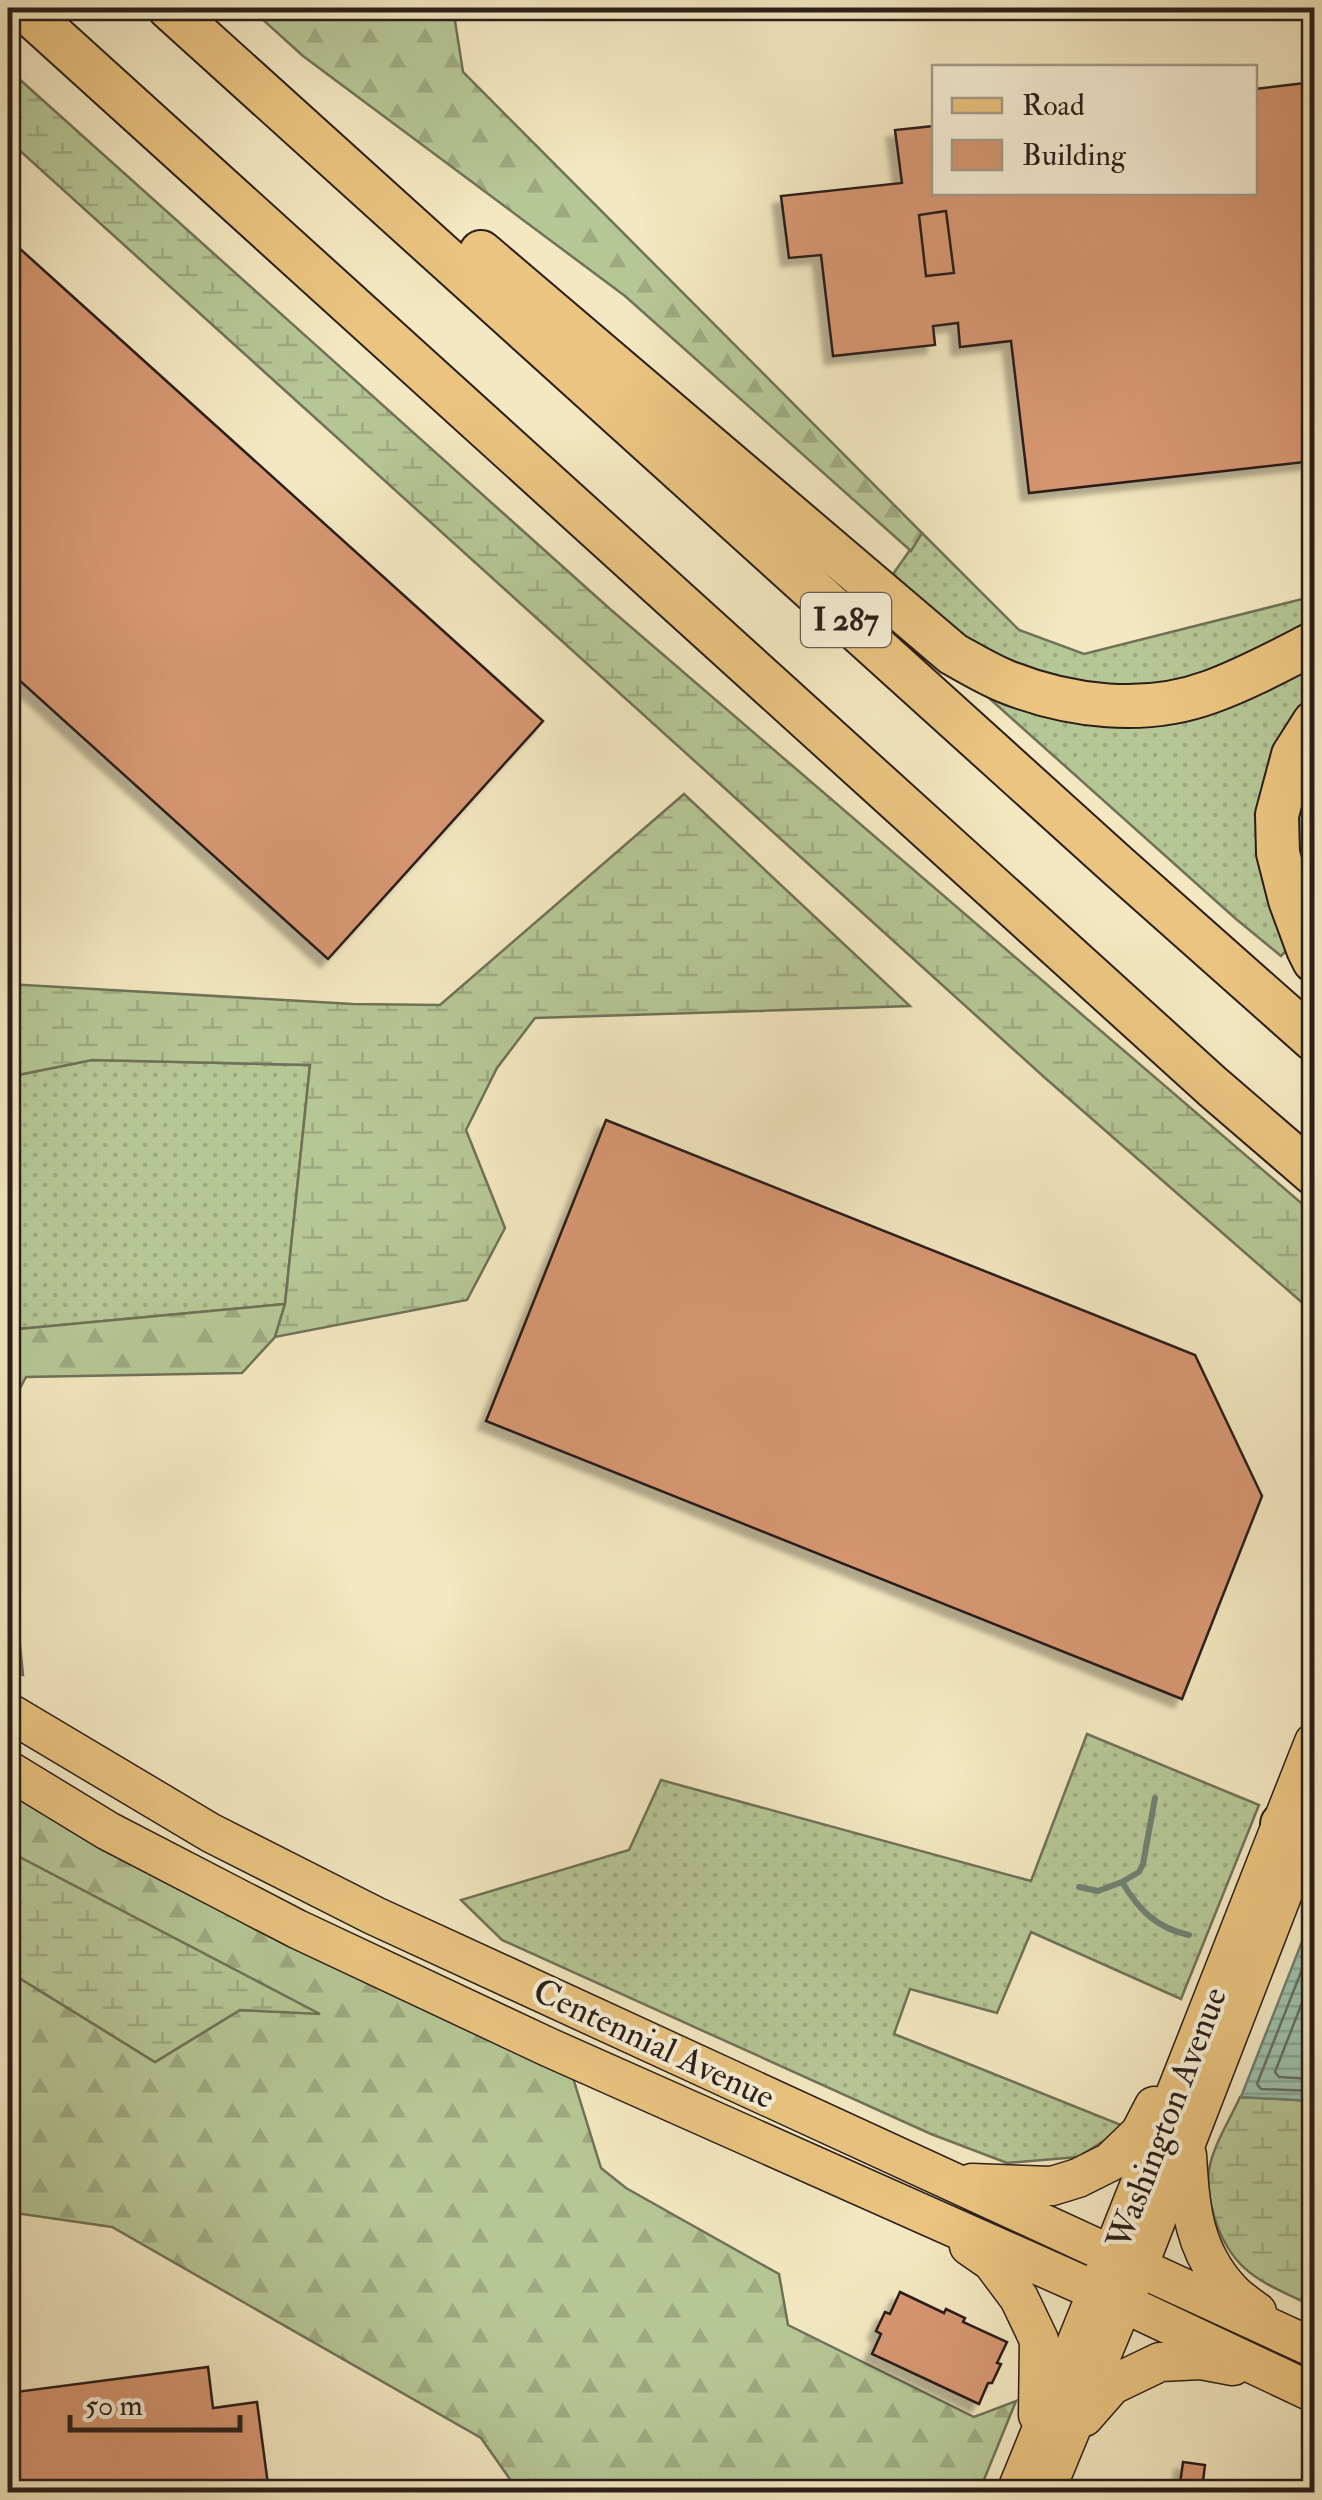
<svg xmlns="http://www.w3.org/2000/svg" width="1322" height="2500" viewBox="0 0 1322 2500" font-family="'IM FELL Double Pica',serif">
<defs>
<pattern id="grass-dots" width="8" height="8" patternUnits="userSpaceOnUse" patternTransform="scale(2.5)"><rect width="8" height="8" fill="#b6c796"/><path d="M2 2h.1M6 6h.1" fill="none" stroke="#9daa81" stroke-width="1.8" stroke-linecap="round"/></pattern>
<pattern id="forest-firs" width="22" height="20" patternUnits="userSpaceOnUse" patternTransform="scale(2.5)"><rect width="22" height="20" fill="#b6c796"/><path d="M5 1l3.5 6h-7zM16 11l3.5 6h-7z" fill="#9daa81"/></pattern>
<pattern id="wetland-marsh" width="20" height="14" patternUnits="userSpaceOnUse" patternTransform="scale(2.5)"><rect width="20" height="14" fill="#b6c796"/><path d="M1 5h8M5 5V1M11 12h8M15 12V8" fill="none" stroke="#9daa81"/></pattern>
<pattern id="water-rules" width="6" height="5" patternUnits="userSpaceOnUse" patternTransform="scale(2.5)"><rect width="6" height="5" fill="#9dc1ad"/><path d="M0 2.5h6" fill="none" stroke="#87a594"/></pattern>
<filter id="shadow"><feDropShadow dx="-8" dy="8" stdDeviation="2.5" flood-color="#0004"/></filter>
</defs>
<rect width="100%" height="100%" fill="#f3e8c1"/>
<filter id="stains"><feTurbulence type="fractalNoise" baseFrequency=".002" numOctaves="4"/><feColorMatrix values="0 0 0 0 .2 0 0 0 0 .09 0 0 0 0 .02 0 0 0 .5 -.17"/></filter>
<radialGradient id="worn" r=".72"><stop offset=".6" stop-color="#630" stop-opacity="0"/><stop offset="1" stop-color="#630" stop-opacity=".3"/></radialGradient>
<path fill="url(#grass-dots)" stroke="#707258" stroke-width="2.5" d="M 922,533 L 1019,630 L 1084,654 L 1314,596 L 1314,625 L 1182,684 L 1102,691 L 1010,668 L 886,584 Z
M 1314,654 L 1314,696 L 1290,730 L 1289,948 L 1281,956 L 1236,919 L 961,673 L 1040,709 Z
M 1314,748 L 1314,922 L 1297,864 L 1293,807 Z
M 92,1060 L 310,1065 L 285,1304 L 8,1330 L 8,1077 Z
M 1087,1734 L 1259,1805 L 1181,1999 L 1031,1932 L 997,2013 L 910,1989 L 894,2034 L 1126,2127 L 1078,2157 L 1007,2163 L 931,2134 L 502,1940 L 461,1900 L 629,1850 L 661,1780 L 1031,1881 Z"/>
<path fill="url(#forest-firs)" stroke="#707258" stroke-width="2.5" d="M 250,8 L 453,8 L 463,72 L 922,533 L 911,551 L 625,296 L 303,56 Z
M 285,1304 L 275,1337 L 242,1373 L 26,1377 L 8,1411 L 8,1330 Z
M 8,1524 L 23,1675 L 8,1673 Z
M 8,1782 L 109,1847 L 256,1930 L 573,2078 L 601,2168 L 626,2188 L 779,2274 L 788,2325 L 974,2417 L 1016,2401 L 979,2492 L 519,2492 L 481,2438 L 112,2227 L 8,2212 L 8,1971 L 155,2062 L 240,2010 L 317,2013 L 8,1851 Z"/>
<path fill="url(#wetland-marsh)" stroke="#707258" stroke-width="2.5" d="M 8,69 L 610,609 L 1314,1214 L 1314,1313 L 1044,1077 L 8,140 Z
M 684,794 L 910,1006 L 535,1018 L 497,1068 L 466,1130 L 505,1228 L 467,1300 L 275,1337 L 285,1304 L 310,1065 L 92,1060 L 8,1077 L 8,984 L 353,1004 L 440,1005 Z
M 8,1851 L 320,2014 L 240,2010 L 155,2062 L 8,1971 Z
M 1240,2097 L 1314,2101 L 1314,2307 C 1264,2282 1232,2275 1214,2216 C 1210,2202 1207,2185 1209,2170 C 1213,2145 1230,2120 1240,2097 Z"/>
<path fill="url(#water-rules)" stroke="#6f8072" stroke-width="2.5" d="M 1314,1911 L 1314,2101 L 1240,2097 L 1241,2097 Z"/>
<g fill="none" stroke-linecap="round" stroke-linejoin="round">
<path stroke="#647064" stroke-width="2.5" d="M 1314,1939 L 1257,2084 L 1261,2089 L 1314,2091
M 1314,1972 L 1275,2072 L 1279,2077 L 1314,2079"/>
<path stroke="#6f8072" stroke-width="6" d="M 1122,1882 L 1139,1872 L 1143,1864 L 1155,1798
M 1079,1887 L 1098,1891 L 1122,1882 C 1139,1910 1156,1928 1189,1935"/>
</g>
<path fill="#d69772" stroke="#2a1e1a" stroke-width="2.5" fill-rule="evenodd" filter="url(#shadow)" d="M 1314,82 L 1314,461 L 1029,493 L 1011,341 L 960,347 L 958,323 L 933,326 L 935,345 L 833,356 L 821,255 L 789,258 L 781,196 L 902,183 L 895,130 L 934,126 L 934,192 L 1254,192 L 1254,89 ZM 946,211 L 954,273 L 926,276 L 919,215 Z
M 946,211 L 954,273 L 926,276 L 919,215 Z
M 8,238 L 543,721 L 328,959 L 8,670 Z
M 606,1120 L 1195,1355 L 1262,1496 L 1182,1699 L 486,1421 Z
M 900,2292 L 944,2313 L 946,2309 L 965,2318 L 963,2322 L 1007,2342 L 997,2363 L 1001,2364 L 992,2383 L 988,2383 L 979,2404 L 872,2354 L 881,2334 L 876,2331 L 885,2312 L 890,2314 Z
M 208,2367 L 213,2408 L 257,2402 L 269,2492 L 8,2492 L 8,2393 Z
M 1183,2462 L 1205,2465 L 1202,2490 L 1222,2492 L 1158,2492 L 1159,2481 L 1180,2484 Z"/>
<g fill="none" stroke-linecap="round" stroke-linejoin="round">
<defs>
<path id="major" d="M 8,1712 L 211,1833 L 375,1916 L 1314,2348
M 8,1770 L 108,1831 L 297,1929 L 548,2047 L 1123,2303 L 1314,2393
M 1187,2155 C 1190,2206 1193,2251 1231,2291 C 1238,2299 1248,2305 1257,2312
M 972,2183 L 1052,2186 L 1078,2178 L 1110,2162 L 1140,2133 L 1154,2106
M 969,2246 L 992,2262 L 1019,2298 L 1039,2340 L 1038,2415
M 1084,2417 L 1112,2385 L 1160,2362 L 1201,2360 L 1233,2366
M 1016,2492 C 1118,2244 1215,1992 1314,1742
M 1045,2492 L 1138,2267 L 1314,1813"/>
<path id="highway" d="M 23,8 L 1213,1087 L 1314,1174
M 169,8 L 1118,866 L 1314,1040
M 481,252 L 953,654 C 971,664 989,675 1007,682 C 1070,707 1145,716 1210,692 C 1246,679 1281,660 1314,643
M 1314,722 L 1293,755 L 1277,815 L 1278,853 L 1290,900 L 1308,949 L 1314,961
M 1282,1824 L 1314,1836"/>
</defs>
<use href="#major" stroke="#2a1e1a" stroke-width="41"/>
<use href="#highway" stroke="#2a1e1a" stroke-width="46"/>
<use href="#major" stroke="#eac480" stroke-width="38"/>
<use href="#highway" stroke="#eac480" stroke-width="42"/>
</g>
<g text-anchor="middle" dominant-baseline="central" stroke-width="8" stroke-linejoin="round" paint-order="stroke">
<rect fill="#f7f0d7" stroke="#685d53" stroke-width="2.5" x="801" y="593" width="90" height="54" rx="8"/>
<g font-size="32" font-weight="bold" fill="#2a1e1a">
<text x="846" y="620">I 287</text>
</g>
<g font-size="35" fill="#2a1e1a" stroke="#f7f0d7">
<text transform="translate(654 2044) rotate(25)">Centennial Avenue</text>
<text transform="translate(1167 2118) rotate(-69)">Washington Avenue</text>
</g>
</g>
<rect width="1322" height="2500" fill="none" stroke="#f3e8c1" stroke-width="40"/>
<rect x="10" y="10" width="1302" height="2480" fill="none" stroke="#2a1e1a" stroke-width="5"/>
<rect x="20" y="20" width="1282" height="2460" fill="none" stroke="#2a1e1a" stroke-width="2.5"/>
<rect x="932" y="65" width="325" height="130" fill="#f7f0d7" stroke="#a59c8b" stroke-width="2.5"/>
<rect x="952" y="98" width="50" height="15" fill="#eac480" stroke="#a59c8b" stroke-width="2.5"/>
<text x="1022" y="115" font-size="30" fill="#2a1e1a">Road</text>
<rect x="952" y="140" width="50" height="30" fill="#d69772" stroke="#a59c8b" stroke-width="2.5"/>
<text x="1022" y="165" font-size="30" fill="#2a1e1a">Building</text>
<path d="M70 2415v15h170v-15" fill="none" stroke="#2a1e1a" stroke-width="5"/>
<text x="85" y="2415" font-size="30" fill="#2a1e1a" stroke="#f7f0d7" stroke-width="8" paint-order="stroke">50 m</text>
<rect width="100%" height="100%" filter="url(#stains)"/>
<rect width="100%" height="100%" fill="url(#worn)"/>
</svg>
